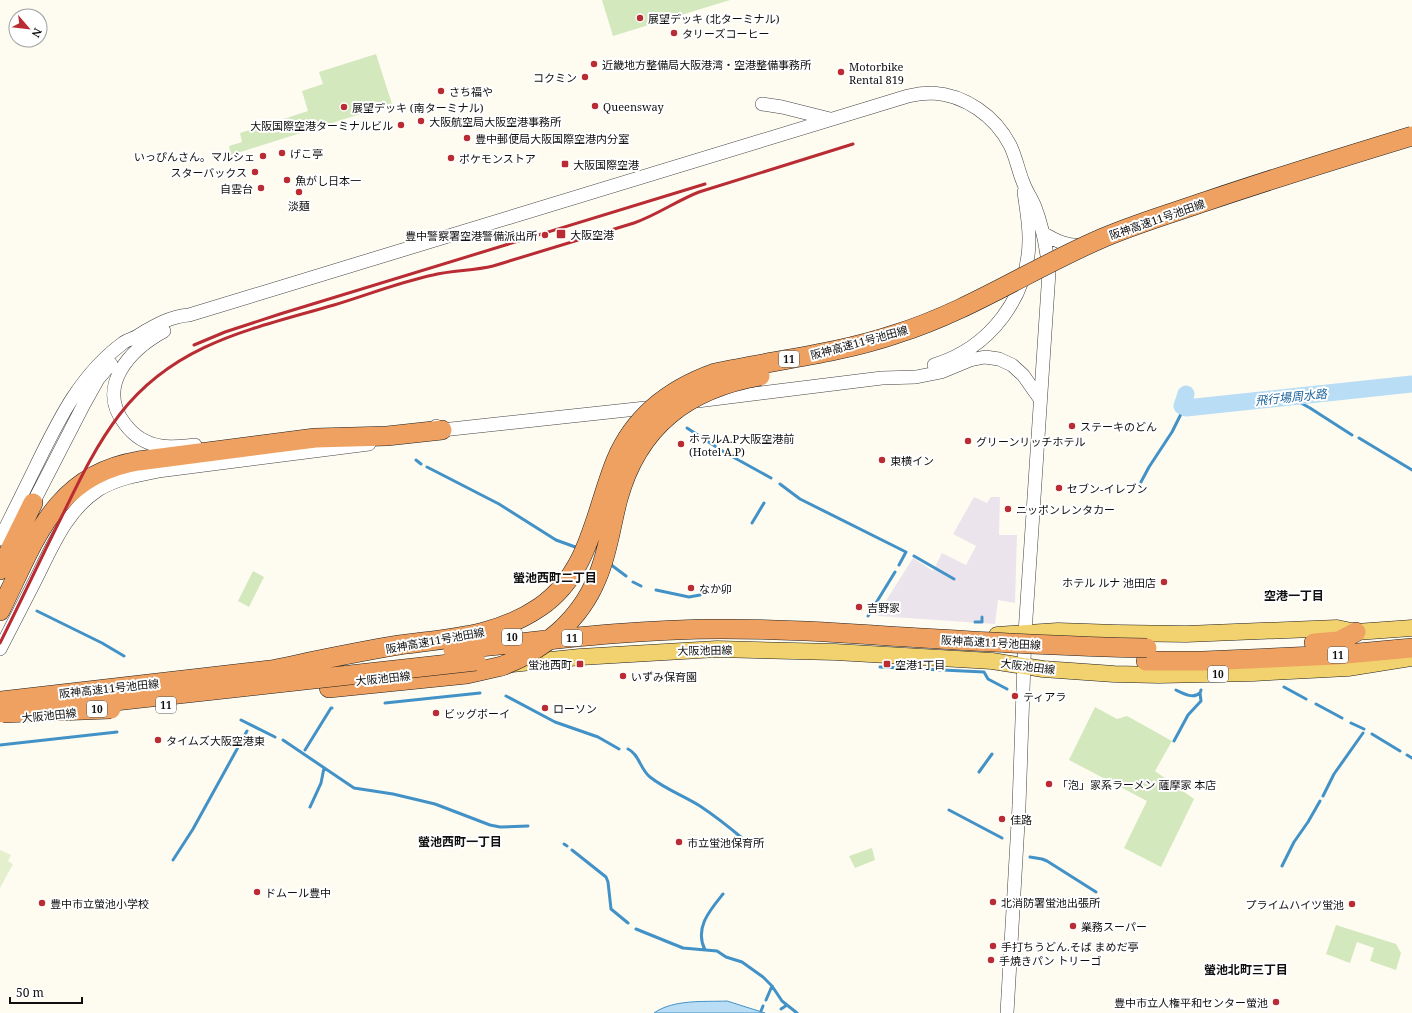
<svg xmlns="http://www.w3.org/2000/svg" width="1412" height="1013" viewBox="0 0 1412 1013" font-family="'Noto Serif','Noto Sans JP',serif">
<rect width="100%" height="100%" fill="#fefcf1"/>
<path fill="#ece4ed" d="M 974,497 L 987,503 L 991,497 L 1000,497 L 999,535 L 1017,535 L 1015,603 L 998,600 L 995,624 L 878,616 L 877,615 L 913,558 L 933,571 L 942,553 L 966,565 L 976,546 L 953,534 Z"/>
<path fill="#d3e8bc" d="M 602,0 L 730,0 L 613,36 Z
M 376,54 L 392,104 L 231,155 L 229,146 L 242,142 L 240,133 L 308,111 L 302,91 L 323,84 L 319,72 Z
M 253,571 L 264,577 L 249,607 L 238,601 Z
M 1095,707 L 1117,719 L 1127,716 L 1172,741 L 1155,771 L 1194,799 L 1161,867 L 1124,848 L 1147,801 L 1069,760 Z
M 872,848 L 875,860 L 855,868 L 849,856 Z
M 1336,925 L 1396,944 L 1401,953 L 1396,970 L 1370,961 L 1374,948 L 1357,942 L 1350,963 L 1326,954 Z"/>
<path fill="#e4efcd" d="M 0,850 L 11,855 L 8,861 L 13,864 L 0,888 Z"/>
<path fill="#b8ddf4" stroke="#4292c7" d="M 727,1001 L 765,1013 L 654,1013 C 674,999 704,1002 727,1001 Z"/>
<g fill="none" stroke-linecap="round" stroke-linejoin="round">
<path stroke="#4292c7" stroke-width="3" d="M 1290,397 L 1310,408 L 1352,435
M 687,428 L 724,452 L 771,478
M 1359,438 L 1412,470
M 416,460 L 421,464
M 427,467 L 499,504 L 556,540 L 578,548
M 1141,482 L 1149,467 L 1172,432 L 1184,408
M 780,484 L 800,499 L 906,552 L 899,565
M 752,523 L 764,503
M 914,556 L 954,579
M 610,564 L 626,576
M 633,582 L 641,586
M 656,590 L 689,597 L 700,595
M 37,611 L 102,643 L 124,656
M 868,616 L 895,572
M 975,622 L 982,622 L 982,617
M 880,667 L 984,672 L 988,679 L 1007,689
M 1284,687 L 1306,699
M 1176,690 C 1184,694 1193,699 1200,693 L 1201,690
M 506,696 L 555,722 L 598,737 L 619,749
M 385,703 L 480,693
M 1316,704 L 1342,718
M 241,720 L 275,737
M 1351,723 L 1364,729
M 1372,734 L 1400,751
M 283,740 L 354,788 L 393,794 L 435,804 L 490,825 L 500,827 L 528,826
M 1174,741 L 1188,715 L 1201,701 L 1200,693
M 0,745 L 117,732
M 628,749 C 639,754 640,769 650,777 C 665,789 684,796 700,806 C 715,816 729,827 742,838
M 305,750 L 331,708 L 332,708
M 1407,755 L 1412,758
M 979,772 L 992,754
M 1323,796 L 1334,774 L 1363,733
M 310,807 L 321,783 L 324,768
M 949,810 L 1002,838
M 564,844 L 567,846
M 572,850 L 606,877 L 608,882 L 611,909 L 628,923
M 1030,857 L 1042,859 L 1047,861 L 1096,892
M 173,860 L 193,829 L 247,731
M 1282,866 L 1294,842 L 1308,822 L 1320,801
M 636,929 L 683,948 L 717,951 L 726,957 L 742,962 L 763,977 L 772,986 L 782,1001 L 797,1013
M 705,950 C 694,928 710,910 723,894
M 766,1000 L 772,986
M 781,1009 L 787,1005
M 761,1011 L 763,1006"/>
<path stroke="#b8ddf4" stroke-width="17" d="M 1186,394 L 1182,406 L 1186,408 L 1412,384"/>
<defs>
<path id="tertiary" d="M 762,104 L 782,107 L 830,119
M 1043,233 C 1056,241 1068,247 1084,245
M 164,331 C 131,349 95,386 125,424 C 134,436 147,444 161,446 C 172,448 184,446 195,445
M 934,365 C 990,348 1030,296 1029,237 C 1029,222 1026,207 1024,192
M 697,401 L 882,378 L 916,377 L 941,372 L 970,360 L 985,357 L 999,359 L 1012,365 L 1023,375 L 1040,399
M 436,426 L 442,430 L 655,407
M 33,503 L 84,404 L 98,379 L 111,364
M 0,539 C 12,515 24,490 36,466 C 59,419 80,375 123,343 C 128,339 134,339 139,335 C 154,326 171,316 189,315 L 908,96 C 916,94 924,93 933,93 C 965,95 995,116 1010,145 C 1016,157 1018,170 1023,182 C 1026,191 1032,199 1035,207 C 1043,228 1047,251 1049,272 L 1025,633 L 1019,806 L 1007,1013
M 0,649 C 12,626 24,602 36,579 C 52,547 67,510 98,490 C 116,479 137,475 158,471 L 369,444"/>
<path id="primary" d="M 997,635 L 1058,631 L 1117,633 L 1186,634 L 1337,628 L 1356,632 L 1412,628
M 512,664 L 580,657 L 717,649 L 835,652 L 992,661 L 1043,669 L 1114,674 L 1159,675 L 1253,673 L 1348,668 L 1412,658"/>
<path id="motorway" d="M 0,570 L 33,503
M 0,611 C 34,543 53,475 138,461 L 315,438 L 387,436 L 442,430
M 1314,643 L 1339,641 L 1356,632
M 1146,661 L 1203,661 L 1336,655 L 1412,648
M 329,688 L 467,674 L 502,666"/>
</defs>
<use href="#tertiary" stroke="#424242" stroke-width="14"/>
<use href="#primary" stroke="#202020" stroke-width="17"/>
<use href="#motorway" stroke="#202020" stroke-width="20"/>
<use href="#tertiary" stroke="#fff" stroke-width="13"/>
<use href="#primary" stroke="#f2d26e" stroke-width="16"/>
<use href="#motorway" stroke="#eea160" stroke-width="19"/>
<path stroke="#b92c33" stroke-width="3" d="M 194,345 L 225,332 L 280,314 L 705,184
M 0,643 C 21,601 41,558 62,516 C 79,481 96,445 120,414 C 175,343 252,329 334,305 C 367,295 400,282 433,275 C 453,270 473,271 493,266 L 634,223 C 657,215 676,201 699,192 L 853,144"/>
<defs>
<path id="motorway-bridge" d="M 453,650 C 542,641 631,629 721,629 C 777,629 832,632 888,636 C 974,641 1060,647 1147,648
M 502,666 C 544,650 580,620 597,578 C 608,553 611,525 618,499 C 638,426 687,389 760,376
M 266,671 C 310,662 355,652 399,645 C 450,638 496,637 540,607 C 590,573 595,511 616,460 C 635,415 670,389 715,373 C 775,360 837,354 896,334 C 970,311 1034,267 1105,237 C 1138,223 1172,213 1207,201 C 1275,178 1343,157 1412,136
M 0,701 L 279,669
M 97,703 L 476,661
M 3,713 L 111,709"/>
</defs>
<use href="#motorway-bridge" stroke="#202020" stroke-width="20" stroke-linecap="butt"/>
<use href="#motorway-bridge" stroke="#eea160" stroke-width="19"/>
</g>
<g fill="#b92c33" stroke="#fff" stroke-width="1.5">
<circle cx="640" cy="18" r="4"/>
<circle cx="674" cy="33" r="4"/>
<circle cx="594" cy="64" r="4"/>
<circle cx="841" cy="72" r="4"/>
<circle cx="585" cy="77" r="4"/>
<circle cx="441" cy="91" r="4"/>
<circle cx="595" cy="106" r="4"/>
<circle cx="344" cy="107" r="4"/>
<circle cx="421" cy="121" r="4"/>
<circle cx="401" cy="125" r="4"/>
<circle cx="467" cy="138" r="4"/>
<circle cx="282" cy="153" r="4"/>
<circle cx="263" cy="156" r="4"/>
<circle cx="451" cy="158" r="4"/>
<rect x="561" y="160" width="8" height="8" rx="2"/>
<circle cx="255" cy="172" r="4"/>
<circle cx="287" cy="180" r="4"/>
<circle cx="261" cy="188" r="4"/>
<circle cx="299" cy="192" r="4"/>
<rect x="556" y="229" width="10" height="10" rx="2"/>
<circle cx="545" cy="235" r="4"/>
<circle cx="1072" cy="426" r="4"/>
<circle cx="968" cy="441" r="4"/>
<circle cx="681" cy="444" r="4"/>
<circle cx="882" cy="460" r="4"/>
<circle cx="1059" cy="488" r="4"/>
<circle cx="1008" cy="509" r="4"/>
<circle cx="1164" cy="582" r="4"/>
<circle cx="691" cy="588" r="4"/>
<circle cx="859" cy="607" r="4"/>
<rect x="576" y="660" width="8" height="8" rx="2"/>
<rect x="883" y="660" width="8" height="8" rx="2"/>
<circle cx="623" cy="676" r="4"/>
<circle cx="1015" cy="696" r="4"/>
<circle cx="545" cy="708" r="4"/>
<circle cx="436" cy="713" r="4"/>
<circle cx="158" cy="740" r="4"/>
<circle cx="1049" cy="784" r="4"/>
<circle cx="1002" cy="819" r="4"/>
<circle cx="679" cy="842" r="4"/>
<circle cx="257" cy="892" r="4"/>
<circle cx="993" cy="902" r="4"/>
<circle cx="42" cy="903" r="4"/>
<circle cx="1352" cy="904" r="4"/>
<circle cx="1073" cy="926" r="4"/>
<circle cx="993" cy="946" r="4"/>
<circle cx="991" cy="960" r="4"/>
<circle cx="1276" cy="1002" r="4"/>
</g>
<g text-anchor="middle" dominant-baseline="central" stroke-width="4" stroke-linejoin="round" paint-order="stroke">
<g fill="#fff" stroke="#575757" stroke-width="1">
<rect x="779" y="351" width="20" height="16" rx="3"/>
<rect x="502" y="629" width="20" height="16" rx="3"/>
<rect x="562" y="630" width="20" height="16" rx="3"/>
<rect x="1328" y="647" width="20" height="16" rx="3"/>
<rect x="1208" y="666" width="20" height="16" rx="3"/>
<rect x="156" y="697" width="20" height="16" rx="3"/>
<rect x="87" y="701" width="20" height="16" rx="3"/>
</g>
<g font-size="10" font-weight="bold" fill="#0f0f0f">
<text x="789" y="359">11</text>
<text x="512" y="637">10</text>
<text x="572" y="638">11</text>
<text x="1338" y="655">11</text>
<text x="1218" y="674">10</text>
<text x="166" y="705">11</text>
<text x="97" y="709">10</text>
</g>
<g font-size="11" fill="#0f0f0f" stroke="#fff" text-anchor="start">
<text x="648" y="18">展望デッキ (北ターミナル)</text>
<text x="682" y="33">タリーズコーヒー</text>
<text x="602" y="64">近畿地方整備局大阪港湾・空港整備事務所</text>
<text x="849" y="66">Motorbike<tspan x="849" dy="13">Rental 819</tspan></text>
<text x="577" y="77" text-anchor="end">コクミン</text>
<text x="449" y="91">さち福や</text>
<text x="603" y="106">Queensway</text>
<text x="352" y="107">展望デッキ (南ターミナル)</text>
<text x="429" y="121">大阪航空局大阪空港事務所</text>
<text x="393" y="125" text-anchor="end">大阪国際空港ターミナルビル</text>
<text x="475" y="138">豊中郵便局大阪国際空港内分室</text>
<text x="290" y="153">げこ亭</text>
<text x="255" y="156" text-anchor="end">いっぴんさん。マルシェ</text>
<text x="459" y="158">ポケモンストア</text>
<text x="573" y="164">大阪国際空港</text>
<text x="247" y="172" text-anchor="end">スターバックス</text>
<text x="295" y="180">魚がし日本一</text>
<text x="253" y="188" text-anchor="end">自雲台</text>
<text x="299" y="205" text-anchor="middle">淡麺</text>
<text x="570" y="234">大阪空港</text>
<text x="537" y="235" text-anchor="end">豊中警察署空港警備派出所</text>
<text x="1080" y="426">ステーキのどん</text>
<text x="689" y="438">ホテルA.P大阪空港前<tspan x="689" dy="13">(Hotel A.P)</tspan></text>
<text x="976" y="441">グリーンリッチホテル</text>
<text x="890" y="460">東横イン</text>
<text x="1067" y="488">セブン-イレブン</text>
<text x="1016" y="509">ニッポンレンタカー</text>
<text x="1156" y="582" text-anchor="end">ホテル ルナ 池田店</text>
<text x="699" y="588">なか卯</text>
<text x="867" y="607">吉野家</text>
<text x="572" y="664" text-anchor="end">蛍池西町</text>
<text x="895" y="664">空港1丁目</text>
<text x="631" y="676">いずみ保育園</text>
<text x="1023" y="696">ティアラ</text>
<text x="553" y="708">ローソン</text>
<text x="444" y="713">ビッグボーイ</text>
<text x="166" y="740">タイムズ大阪空港東</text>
<text x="1057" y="784">「泡」家系ラーメン 薩摩家 本店</text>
<text x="1010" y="819">佳路</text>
<text x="687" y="842">市立蛍池保育所</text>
<text x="265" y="892">ドムール豊中</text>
<text x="1001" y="902">北消防署蛍池出張所</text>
<text x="50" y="903">豊中市立螢池小学校</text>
<text x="1344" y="904" text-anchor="end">プライムハイツ蛍池</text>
<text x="1081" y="926">業務スーパー</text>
<text x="1001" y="946">手打ちうどん.そば まめだ亭</text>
<text x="999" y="960">手焼きパン トリーゴ</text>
<text x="1268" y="1002" text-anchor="end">豊中市立人権平和センター螢池</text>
</g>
<g font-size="11" fill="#0f0f0f" stroke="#fff">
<text transform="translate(1157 219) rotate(-19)">阪神高速11号池田線</text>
<text transform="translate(859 342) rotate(-15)">阪神高速11号池田線</text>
<text transform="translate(435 640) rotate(-10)">阪神高速11号池田線</text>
<text transform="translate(991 642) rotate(3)">阪神高速11号池田線</text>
<text transform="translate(705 650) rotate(-1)">大阪池田線</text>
<text transform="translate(1028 666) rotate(7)">大阪池田線</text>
<text transform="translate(383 678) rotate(-6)">大阪池田線</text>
<text transform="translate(109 688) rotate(-6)">阪神高速11号池田線</text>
<text transform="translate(49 715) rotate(-6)">大阪池田線</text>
</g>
<g font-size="12" font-style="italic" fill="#1d649c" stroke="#fff">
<text transform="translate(1291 397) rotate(-6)">飛行場周水路</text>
</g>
<g font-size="12" font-weight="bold" fill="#0f0f0f" stroke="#fff">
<text x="555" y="577">螢池西町二丁目</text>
<text x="1294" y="595">空港一丁目</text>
<text x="460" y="841">螢池西町一丁目</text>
<text x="1246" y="969">螢池北町三丁目</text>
</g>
</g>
<g transform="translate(28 28) rotate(118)"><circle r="19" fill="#ffffff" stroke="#9f9f9f"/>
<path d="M0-3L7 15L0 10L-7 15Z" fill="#b92c33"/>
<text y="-6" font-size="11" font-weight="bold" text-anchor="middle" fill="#0f0f0f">N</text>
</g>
<path d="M10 997v6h72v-6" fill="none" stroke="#0f0f0f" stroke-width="2"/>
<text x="16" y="997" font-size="12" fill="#0f0f0f" stroke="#ffffff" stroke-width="3" paint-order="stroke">50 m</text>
</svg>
